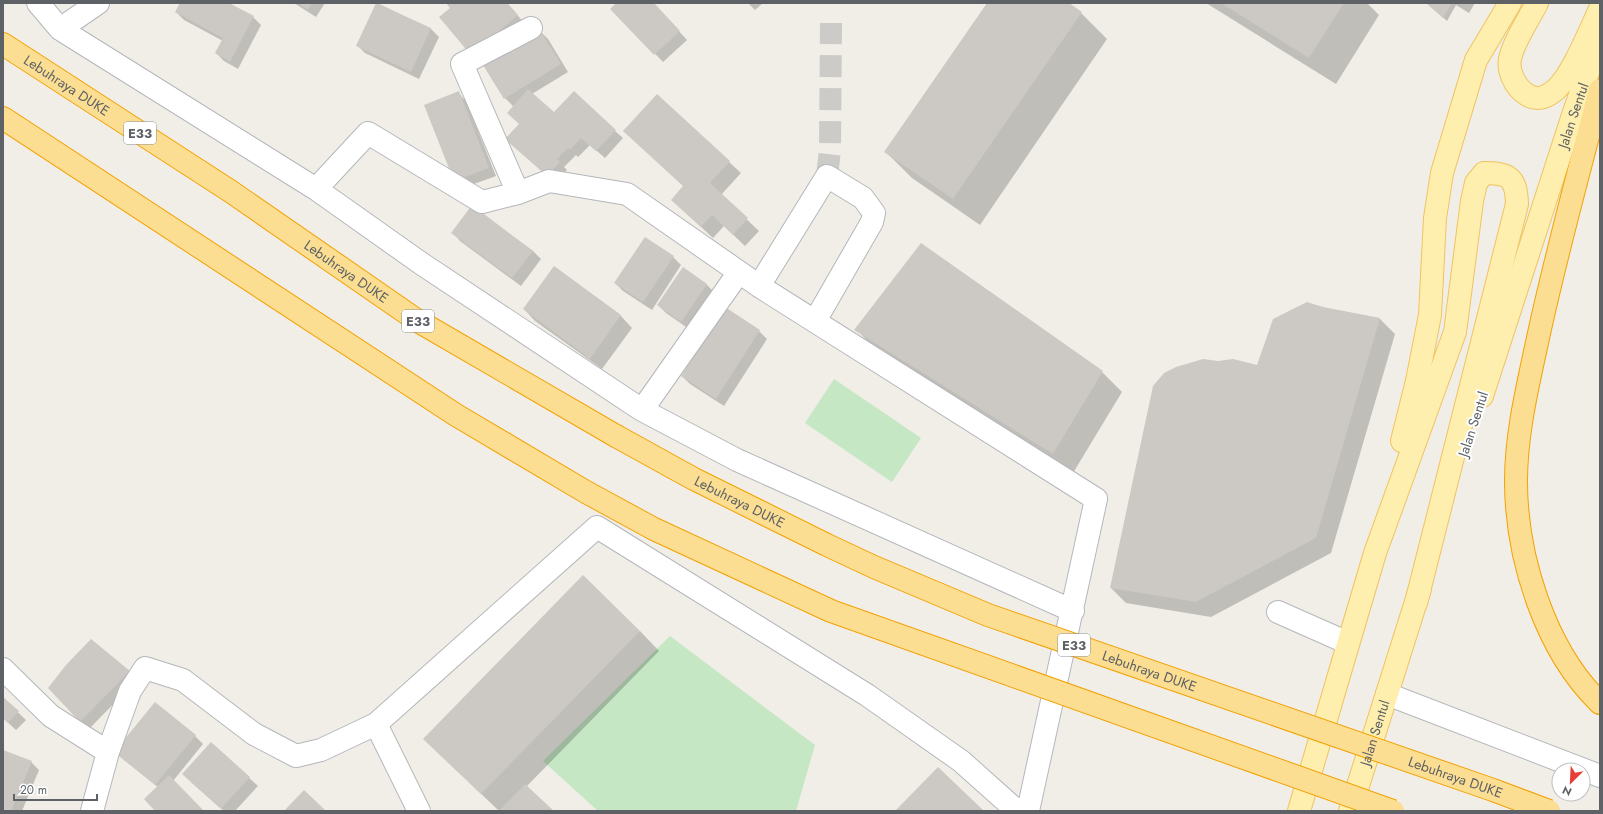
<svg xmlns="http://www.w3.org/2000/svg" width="1603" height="814" viewBox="0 0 1603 814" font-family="Jost,sans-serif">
<rect width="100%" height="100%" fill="#f0eee7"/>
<path fill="#c5e7c4" d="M 834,379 L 921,438 L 892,482 L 805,423 Z
M 670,636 L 815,745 L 796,811 L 598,811 L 543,761 Z"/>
<path fill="#0003" d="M 181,3 L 227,3 L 253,17 L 261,25 L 238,69 L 224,61 L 216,53 L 223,41 L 184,20 L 176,12 Z
M 294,3 L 325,3 L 316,17 Z
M 377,3 L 431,29 L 439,37 L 419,79 L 365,53 L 357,45 Z
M 447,3 L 507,3 L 525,24 L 507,39 L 454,13 Z
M 618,3 L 653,3 L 687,40 L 663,62 L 612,9 Z
M 748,3 L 763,3 L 755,10 Z
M 988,3 L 1067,3 L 1081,13 L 1107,39 L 980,225 L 912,178 L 886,152 Z
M 1206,3 L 1367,3 L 1379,15 L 1336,84 Z
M 1427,3 L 1475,3 L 1469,13 L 1456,5 L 1447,21 Z
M 540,31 L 548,39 L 568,72 L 532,94 L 554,114 L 615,131 L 623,138 L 605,158 L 590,145 L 578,157 L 576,155 L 564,167 L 567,170 L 555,183 L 520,124 L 514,107 L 505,98 Z
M 458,93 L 466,101 L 496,176 L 463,188 Z
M 657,96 L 741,173 L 721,195 L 759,231 L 745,246 L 724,226 L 713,238 L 672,200 L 684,187 Z
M 472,207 L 533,251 L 541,259 L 521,286 L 460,241 L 453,233 Z
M 645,238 L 673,257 L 681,265 L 652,310 L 623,291 L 615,283 Z
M 555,267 L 621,316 L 632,328 L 602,369 L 535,321 L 524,309 Z
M 706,284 L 714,292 L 689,329 L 666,313 L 658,305 Z
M 1323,308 L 1380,319 L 1395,334 L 1331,553 L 1211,617 L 1126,603 L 1111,588 L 1258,366 Z
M 856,329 L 1102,372 L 1122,392 L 1073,473 L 875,349 Z
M 759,331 L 767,339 L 724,406 L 690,384 L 682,376 Z
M 640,631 L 659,651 L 526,787 L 552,811 L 499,811 L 444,758 Z
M 91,640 L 137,680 L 89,729 L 49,688 Z
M 3,698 L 26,720 L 16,730 L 3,718 Z
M 195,736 L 203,744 L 173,781 L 203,811 L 157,811 L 158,787 L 123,759 Z
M 211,743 L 258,786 L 235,811 L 224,811 L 191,782 Z
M 3,751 L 31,762 L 39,770 L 22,811 L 3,811 Z"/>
<path fill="#ccc8c4" d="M 180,3 L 229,3 L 254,16 L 230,62 L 215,53 L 223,38 L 175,12 Z
M 297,3 L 312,3 L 308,10 Z
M 376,3 L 431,28 L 411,72 L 356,46 Z
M 446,3 L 507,3 L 518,15 L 499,31 L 503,35 L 470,54 L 439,17 L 450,8 Z
M 616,3 L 654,3 L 680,31 L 654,55 L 610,9 Z
M 987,3 L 1069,3 L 1082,12 L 953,199 L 884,152 Z
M 1221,3 L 1344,3 L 1309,58 Z
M 1426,3 L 1452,3 L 1443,18 Z
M 540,30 L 561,64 L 504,99 L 483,65 Z
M 528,89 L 554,112 L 574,91 L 616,130 L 596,151 L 581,138 L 570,150 L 568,148 L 557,159 L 560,162 L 547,176 L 505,139 L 519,124 L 507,113 Z
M 459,91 L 489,168 L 454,181 L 424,105 Z
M 657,94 L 730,161 L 710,183 L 748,218 L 733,235 L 712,215 L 701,227 L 671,200 L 683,186 L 623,131 Z
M 472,205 L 533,251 L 512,278 L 451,233 Z
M 645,237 L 674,256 L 643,302 L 614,283 Z
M 921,243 L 1103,371 L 1053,454 L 854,330 Z
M 554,266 L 621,315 L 590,359 L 523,309 Z
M 683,267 L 707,284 L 681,322 L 657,305 Z
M 1307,302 L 1323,307 L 1380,318 L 1316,538 L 1196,602 L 1110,588 L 1153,386 L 1164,373 L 1176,367 L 1203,359 L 1218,361 L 1233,359 L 1257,365 L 1273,319 Z
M 725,307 L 760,330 L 716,399 L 681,376 Z
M 583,575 L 640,631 L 481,794 L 423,739 Z
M 91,639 L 130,671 L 80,722 L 48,688 L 66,665 Z
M 3,697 L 19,711 L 8,723 L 3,718 Z
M 155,702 L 196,735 L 155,785 L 114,752 Z
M 211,742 L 250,777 L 221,809 L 182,774 Z
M 3,750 L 32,761 L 11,811 L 3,811 Z
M 938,767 L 984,811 L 895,811 Z
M 169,775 L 204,811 L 155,811 L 144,799 Z
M 525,784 L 554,811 L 499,811 Z
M 304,790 L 326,811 L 284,811 Z"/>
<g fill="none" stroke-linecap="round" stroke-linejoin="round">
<path stroke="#cccbc7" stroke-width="22" stroke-dasharray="22 11" stroke-linecap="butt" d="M 827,176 L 830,150 L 831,23"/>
<defs>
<path id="minor" d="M 38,3 L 60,29 L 98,3
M 531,28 L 462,64 L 518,193 L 549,181 L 627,194 L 759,286 L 1096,499 L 1028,811
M 60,29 L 316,189 L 422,264 L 642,410 L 737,460 L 1073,611
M 316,189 L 368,133 L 482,202 L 518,193
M 759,286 L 827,176 L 863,198 L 874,213 L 872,222 L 815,321
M 642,410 L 739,272
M 1278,612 L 1348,643
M 3,669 L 51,716 L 108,752
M 1387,694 L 1600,776
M 92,811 L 108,752 L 130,691 L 145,668 L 183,680 L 254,734 L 296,756 L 321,750 L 376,724
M 419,811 L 376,724 L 597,527 L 867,695 L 961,761 L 1017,811"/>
<g id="major">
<path d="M 1537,3 C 1529,19 1516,37 1511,55 C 1506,69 1515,87 1526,94 C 1536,101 1545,98 1554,91 C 1571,78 1590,30 1600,9"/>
<path id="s1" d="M 1482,396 L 1574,112 L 1600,38"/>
<path d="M 1402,441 L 1417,381 L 1430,315 L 1435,218 L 1442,173 L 1476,60 L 1510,3"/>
<path d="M 1299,811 L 1375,553 L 1455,332 L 1472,201 L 1476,183 L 1484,173 C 1510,173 1516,178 1517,204 L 1416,603"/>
<path id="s2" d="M 1350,811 L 1420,589"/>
</g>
<g id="highway">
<path id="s3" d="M 3,44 L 230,191 L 418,321 L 616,436"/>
<path d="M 1600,90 C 1579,172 1556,254 1538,338 C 1528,385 1516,433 1516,481 C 1516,557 1545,650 1600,703"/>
<path d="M 3,118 L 456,415 L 586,492"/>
</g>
</defs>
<use href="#minor" stroke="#b4b7bb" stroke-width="24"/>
<use href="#major" stroke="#f0c360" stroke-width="24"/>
<use href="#highway" stroke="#f3a103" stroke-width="24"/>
<use href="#minor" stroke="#fff" stroke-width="22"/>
<use href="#major" stroke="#feefae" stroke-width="22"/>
<use href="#highway" stroke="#fcde92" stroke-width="22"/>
<defs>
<g id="highway-bridge">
<path id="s4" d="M 616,436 L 694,479 L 827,545 L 874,567 L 988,615 L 1493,790 L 1549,811"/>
<path d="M 586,492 L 654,529 L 831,611 L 1393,811"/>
</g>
</defs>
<use href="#highway-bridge" stroke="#f3a103" stroke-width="24" stroke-linecap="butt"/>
<use href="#highway-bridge" stroke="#fcde92" stroke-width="22"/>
</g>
<g text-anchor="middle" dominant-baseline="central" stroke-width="4" stroke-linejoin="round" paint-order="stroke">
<g fill="#fff" stroke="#8e9195" stroke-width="1">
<rect x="124" y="122" width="32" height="22" rx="3"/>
<rect x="402" y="310" width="32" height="22" rx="3"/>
<rect x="1058" y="634" width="32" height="22" rx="3"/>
</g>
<g font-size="13" font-weight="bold" fill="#5e6267">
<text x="140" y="133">E33</text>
<text x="418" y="321">E33</text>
<text x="1074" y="645">E33</text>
</g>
<g font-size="14" fill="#5e6267" stroke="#fff">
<text stroke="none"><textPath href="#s3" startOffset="76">Lebuhraya DUKE</textPath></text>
<text stroke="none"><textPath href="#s1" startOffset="295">Jalan Sentul</textPath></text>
<text stroke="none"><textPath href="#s3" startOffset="412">Lebuhraya DUKE</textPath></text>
<text transform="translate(1473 424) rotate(-72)">Jalan Sentul</text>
<text stroke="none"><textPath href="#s4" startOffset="140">Lebuhraya DUKE</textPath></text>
<text stroke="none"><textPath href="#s4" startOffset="584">Lebuhraya DUKE</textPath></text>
<text stroke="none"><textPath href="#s2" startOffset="82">Jalan Sentul</textPath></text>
<text stroke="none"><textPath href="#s4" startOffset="908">Lebuhraya DUKE</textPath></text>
</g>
</g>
<rect width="1603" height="814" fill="none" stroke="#5e6267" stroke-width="8"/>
<g transform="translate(1571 782) rotate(204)"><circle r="19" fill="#ffffff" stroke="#bfc0c2"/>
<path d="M0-3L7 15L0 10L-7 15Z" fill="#e73e35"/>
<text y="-6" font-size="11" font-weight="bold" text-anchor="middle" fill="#5e6267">N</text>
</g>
<path d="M14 794v6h83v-6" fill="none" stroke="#5e6267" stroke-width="2"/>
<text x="20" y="794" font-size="12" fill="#5e6267" stroke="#ffffff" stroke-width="3" paint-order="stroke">20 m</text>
</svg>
